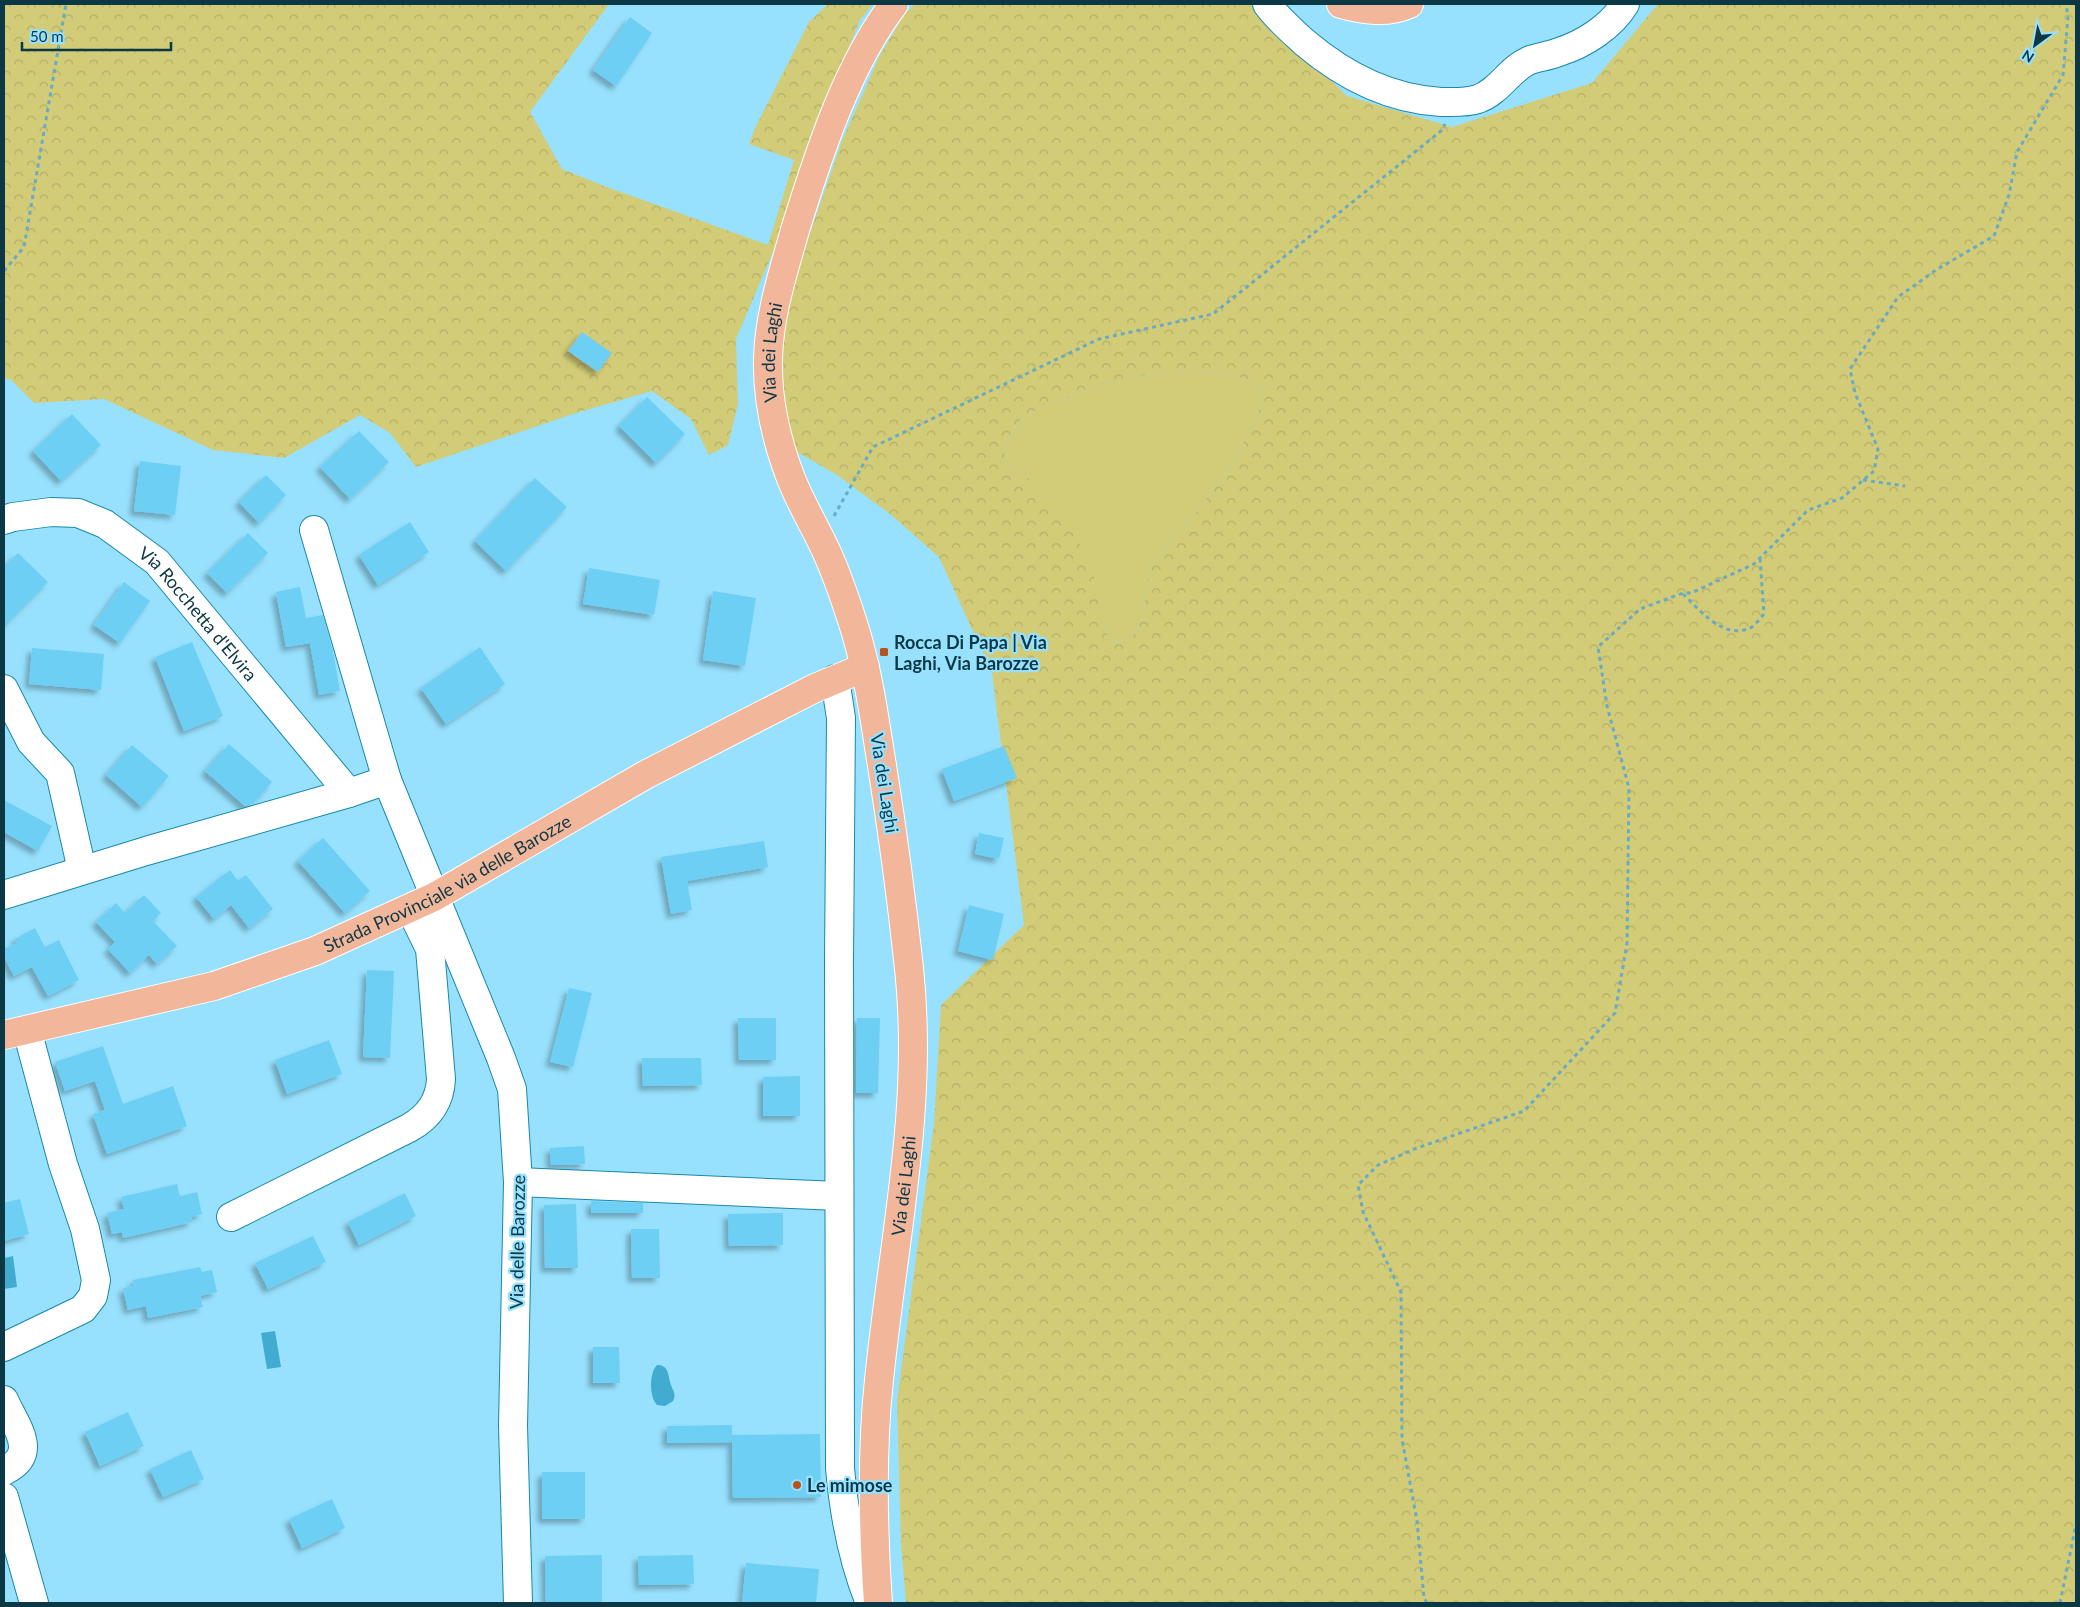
<svg xmlns="http://www.w3.org/2000/svg" width="2080" height="1607" viewBox="0 0 2080 1607" font-family="Lato,sans-serif">
<defs>
<pattern id="forest-crowns" width="20" height="18" patternUnits="userSpaceOnUse" patternTransform="scale(1.25)"><rect width="20" height="18" fill="#d2cb78"/><path d="M2 6a3 3 0 1 1 6 0M12 15a3 3 0 1 1 6 0" fill="none" stroke="#b3af69"/></pattern>
<filter id="shadow"><feDropShadow dx="-4.5" dy="4.5" stdDeviation="2.5" flood-color="#0004"/></filter>
</defs>
<rect width="100%" height="100%" fill="#97e1fe"/>
<path fill="#d2cb78" d="M 1162,373 C 1195,373 1234,367 1262,388 C 1267,418 1214,491 1195,514 C 1185,526 1173,536 1164,549 C 1160,554 1153,561 1151,567 C 1141,591 1153,648 1109,640 L 1104,624 L 1030,480 L 1005,462 L 1004,455 L 1009,437 L 1018,422 L 1030,413 L 1097,385 L 1130,377 Z"/>
<path fill="url(#forest-crowns)" fill-rule="evenodd" d="M 4,4 L 609,4 L 530,112 L 562,169 L 604,186 L 768,245 L 794,160 L 749,144 L 755,128 L 809,22 L 828,4 L 873,4 L 860,20 L 827,102 L 785,224 L 736,339 L 738,404 L 728,445 L 709,455 L 691,419 L 652,391 L 576,413 L 416,467 L 390,433 L 360,415 L 284,458 L 213,450 L 104,399 L 34,403 L 10,379 L 4,379 Z
M 915,4 L 1254,4 L 1347,96 L 1452,127 L 1592,83 L 1658,4 L 2076,4 L 2076,1603 L 906,1603 L 901,1544 L 897,1401 L 934,1123 L 941,1005 L 1024,925 L 992,673 L 939,557 L 890,514 L 837,475 L 792,449 L 777,372 L 785,305 L 842,141 L 880,55 L 904,15 ZM 1162,373 C 1195,373 1234,367 1262,388 C 1267,418 1214,491 1195,514 C 1185,526 1173,536 1164,549 C 1160,554 1153,561 1151,567 C 1141,591 1153,648 1109,640 L 1104,624 L 1096,582 L 1079,543 L 1068,525 L 1030,480 L 1005,462 L 1004,455 L 1009,437 L 1018,422 L 1030,413 L 1097,385 L 1130,377 Z"/>
<path fill="#42abd0" d="M 13,1256 L 17,1287 L 4,1289 L 4,1258 Z
M 275,1331 L 281,1367 L 267,1369 L 261,1333 Z
M 657,1365 C 668,1365 668,1373 670,1382 C 672,1390 677,1393 673,1401 L 665,1406 L 657,1405 C 649,1397 649,1373 657,1365 Z"/>
<path fill="#6ecff4" filter="url(#shadow)" d="M 630,17 L 652,33 L 616,86 L 593,70 Z
M 582,332 L 612,353 L 598,372 L 568,351 Z
M 647,397 L 685,434 L 656,463 L 619,426 Z
M 72,414 L 101,445 L 61,481 L 33,451 Z
M 359,431 L 389,462 L 350,499 L 320,467 Z
M 140,461 L 181,466 L 175,515 L 134,511 Z
M 266,475 L 286,495 L 259,523 L 239,502 Z
M 535,478 L 567,507 L 506,571 L 475,541 Z
M 410,522 L 429,552 L 378,585 L 359,555 Z
M 248,533 L 268,553 L 227,593 L 207,573 Z
M 18,553 L 48,582 L 4,626 L 4,567 Z
M 589,568 L 660,580 L 654,615 L 583,604 Z
M 124,582 L 150,601 L 120,643 L 94,625 Z
M 300,587 L 306,618 L 323,615 L 333,651 L 340,691 L 319,695 L 310,643 L 286,647 L 276,592 Z
M 713,591 L 756,598 L 745,666 L 703,660 Z
M 192,642 L 223,716 L 184,731 L 155,657 Z
M 480,647 L 505,684 L 446,724 L 421,688 Z
M 32,648 L 104,654 L 101,690 L 29,684 Z
M 229,744 L 272,782 L 253,804 L 245,806 L 205,771 Z
M 132,745 L 169,776 L 142,807 L 106,775 Z
M 1004,746 L 1017,778 L 954,801 L 942,769 Z
M 4,800 L 52,826 L 38,851 L 4,832 Z
M 979,833 L 1004,838 L 999,859 L 975,854 Z
M 323,838 L 370,891 L 345,913 L 298,861 Z
M 764,841 L 768,867 L 687,881 L 692,910 L 671,914 L 661,857 Z
M 230,870 L 238,881 L 246,875 L 273,909 L 249,928 L 231,905 L 214,919 L 196,897 Z
M 144,895 L 161,913 L 153,921 L 177,946 L 157,964 L 149,955 L 130,973 L 108,949 L 115,942 L 96,922 L 116,903 L 125,913 Z
M 969,905 L 1004,914 L 993,960 L 958,951 Z
M 35,928 L 45,947 L 59,940 L 79,980 L 48,996 L 32,967 L 14,976 L 4,957 L 4,949 L 17,943 L 15,939 Z
M 367,970 L 394,971 L 390,1058 L 363,1057 Z
M 569,988 L 592,993 L 573,1067 L 550,1062 Z
M 738,1018 L 776,1018 L 776,1060 L 739,1060 Z
M 857,1018 L 880,1018 L 878,1093 L 856,1093 Z
M 329,1040 L 342,1074 L 287,1094 L 275,1060 Z
M 103,1046 L 123,1104 L 173,1086 L 187,1126 L 107,1154 L 93,1114 L 105,1110 L 95,1081 L 65,1091 L 55,1062 Z
M 642,1058 L 701,1058 L 702,1085 L 643,1086 Z
M 800,1076 L 800,1116 L 763,1116 L 763,1077 Z
M 584,1146 L 585,1164 L 551,1165 L 550,1148 Z
M 177,1184 L 180,1196 L 197,1192 L 202,1214 L 191,1217 L 192,1222 L 123,1238 L 122,1232 L 112,1234 L 107,1213 L 124,1209 L 121,1197 Z
M 405,1193 L 416,1216 L 359,1245 L 348,1222 Z
M 20,1199 L 29,1234 L 4,1241 L 4,1203 Z
M 591,1201 L 643,1203 L 643,1213 L 591,1213 Z
M 576,1204 L 578,1268 L 545,1268 L 544,1205 Z
M 783,1213 L 783,1245 L 729,1246 L 728,1214 Z
M 631,1229 L 659,1229 L 660,1278 L 632,1278 Z
M 313,1236 L 326,1262 L 268,1289 L 255,1263 Z
M 200,1267 L 202,1272 L 212,1270 L 217,1292 L 200,1296 L 203,1307 L 148,1318 L 146,1306 L 128,1310 L 123,1288 L 134,1286 L 133,1280 Z
M 593,1347 L 619,1347 L 620,1383 L 593,1383 Z
M 128,1412 L 144,1446 L 100,1466 L 85,1432 Z
M 732,1425 L 732,1437 L 732,1435 L 820,1434 L 821,1497 L 733,1498 L 732,1442 L 667,1443 L 667,1426 Z
M 191,1450 L 204,1479 L 163,1497 L 150,1469 Z
M 542,1472 L 585,1472 L 585,1519 L 542,1519 Z
M 332,1499 L 345,1528 L 302,1548 L 289,1519 Z
M 602,1555 L 602,1603 L 546,1603 L 545,1556 Z
M 693,1555 L 694,1584 L 639,1585 L 638,1556 Z
M 746,1563 L 819,1569 L 816,1603 L 742,1603 Z"/>
<g fill="none" stroke-linecap="round" stroke-linejoin="round">
<defs>
<g id="minor">
<path d="M 1267,4 C 1277,18 1291,30 1304,42 C 1344,76 1388,99 1441,102 C 1454,102 1466,103 1478,99 C 1500,91 1509,69 1530,60 C 1539,57 1549,56 1559,52 C 1584,44 1611,27 1625,4"/>
<path id="s1" d="M 4,520 L 13,517 L 51,512 L 78,513 L 105,524 L 157,562 L 349,793 L 387,780 L 501,1058 L 512,1089 L 518,1182 L 513,1426 L 518,1603"/>
<path d="M 314,530 L 387,780"/>
<path d="M 835,679 L 841,718 L 839,960 L 840,1468 C 844,1515 852,1559 870,1603"/>
<path d="M 4,689 L 31,742 L 60,773 L 82,870"/>
<path d="M 4,895 L 146,851 L 349,793"/>
<path d="M 518,1182 L 839,1196"/>
<path d="M 231,1217 L 409,1128 C 429,1117 440,1101 441,1079 L 430,949 L 410,908"/>
<path d="M 4,1347 L 83,1309 L 93,1296 L 96,1280 L 85,1229 L 63,1164 L 27,1030"/>
<path d="M 4,1400 C 16,1427 40,1454 4,1471"/>
<path d="M 4,1497 L 34,1603"/>
</g>
<g id="major">
<path d="M 1341,4 C 1363,10 1387,14 1409,4"/>
<path id="s2" d="M 4,1035 L 214,986 L 315,951 L 434,897 L 647,774 L 813,689 L 865,667"/>
<path id="s3" d="M 878,1603 C 873,1529 871,1454 879,1380 C 893,1241 924,1108 909,968 C 901,894 891,820 879,747 C 873,708 867,670 856,633 C 848,607 839,580 828,555 C 817,530 802,506 792,481 C 777,443 767,400 768,359 C 769,315 783,273 795,230 C 818,156 847,65 894,4"/>
</g>
</defs>
<use href="#minor" stroke="#1988aa" stroke-width="30"/>
<use href="#major" stroke="#fff" stroke-width="30"/>
<path stroke="#6aaac2" stroke-width="3" stroke-dasharray="4 4" stroke-linecap="butt" d="M 4,271 L 24,247 L 66,4
M 1863,480 L 1905,486
M 834,516 L 873,447 L 1099,339 L 1213,314 L 1441,131 L 1445,124
M 1683,594 C 1700,610 1723,640 1750,628 C 1755,626 1760,618 1764,614 L 1760,558
M 1427,1603 L 1424,1598 L 1417,1521 L 1402,1439 L 1401,1292 L 1363,1212 L 1358,1185 L 1378,1165 L 1417,1148 L 1524,1111 L 1615,1013 L 1627,943 L 1629,788 L 1607,706 L 1598,647 L 1640,609 L 1683,593 L 1691,593 L 1754,564 L 1808,510 L 1842,498 L 1874,471 L 1878,449 L 1855,393 L 1850,369 L 1898,297 L 1936,270 L 1994,236 L 2009,195 L 2017,152 L 2063,75 L 2068,17 L 2066,4
M 2060,1603 L 2076,1524"/>
<use href="#minor" stroke="#fff" stroke-width="28"/>
<use href="#major" stroke="#f2b69a" stroke-width="28"/>
</g>
<g fill="#b7531f" stroke="#97e1fe" stroke-width="2">
<rect x="879" y="647" width="10" height="10" rx="2.5"/>
<circle cx="797" cy="1485" r="5"/>
</g>
<g text-anchor="middle" dominant-baseline="central" stroke-width="4.5" stroke-linejoin="round" paint-order="stroke">
<g font-size="18" fill="#0c3846" stroke="#97e1fe">
<text stroke="none"><textPath href="#s3" startOffset="1274">Via dei Laghi</textPath></text>
<text stroke="none"><textPath href="#s1" startOffset="234">Via Rocchetta d'Elvira</textPath></text>
<text transform="translate(885 783) rotate(81)">Via dei Laghi</text>
<text stroke="none"><textPath href="#s2" startOffset="471">Strada Provinciale via delle Barozze</textPath></text>
<text stroke="none"><textPath href="#s3" startOffset="419">Via dei Laghi</textPath></text>
<text transform="translate(517 1242) rotate(-89)">Via delle Barozze</text>
</g>
<g font-size="18" font-weight="bold" fill="#0c3846" stroke="#97e1fe" text-anchor="start">
<text x="894" y="642">Rocca Di Papa | Via<tspan x="894" dy="21">Laghi, Via Barozze</tspan></text>
<text x="807" y="1485">Le mimose</text>
</g>
</g>
<rect width="2080" height="1607" fill="none" stroke="#0c3846" stroke-width="10"/>
<g transform="translate(2035 45) rotate(212)" stroke="#97e1fe" stroke-width="4" paint-order="stroke">
<path d="M0-4L9 19L0 12L-9 19Z" fill="#0c3846"/>
<text y="-8" font-size="14" font-weight="bold" text-anchor="middle" fill="#0c3846">N</text>
</g>
<path d="M22 42v8h149v-8" fill="none" stroke="#0c3846" stroke-width="2.5"/>
<text x="30" y="42" font-size="15" fill="#0c3846" stroke="#97e1fe" stroke-width="4" paint-order="stroke">50 m</text>
</svg>
